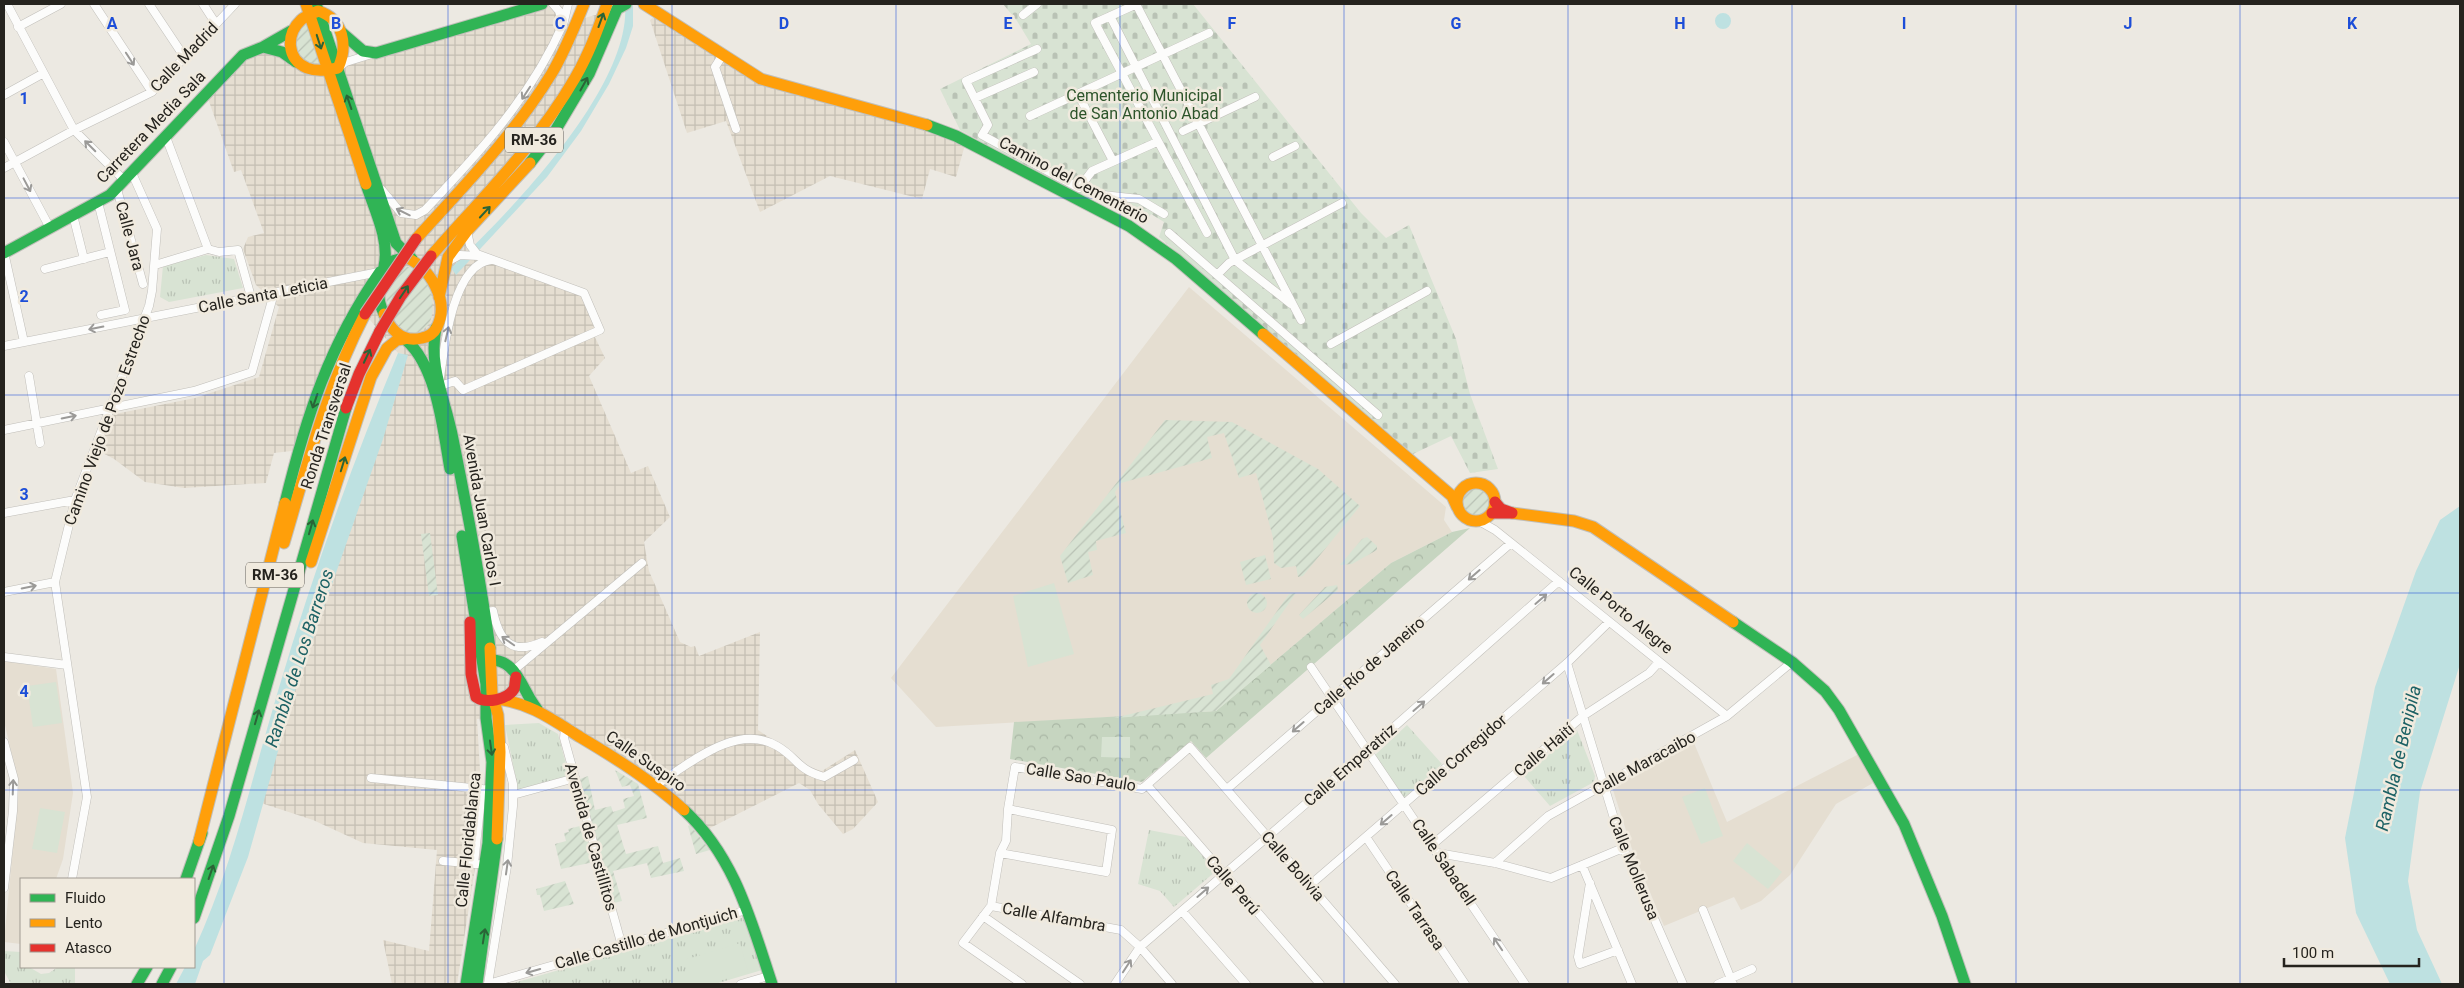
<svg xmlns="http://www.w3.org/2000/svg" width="2464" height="988" viewBox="0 0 2464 988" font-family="Roboto,sans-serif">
<defs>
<pattern id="industrial-grid" width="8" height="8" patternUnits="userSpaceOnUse" patternTransform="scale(1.25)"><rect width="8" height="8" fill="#e5ded1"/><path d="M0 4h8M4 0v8" fill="none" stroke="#c4beb3"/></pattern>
<pattern id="grass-tufts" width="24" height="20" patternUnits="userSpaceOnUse" patternTransform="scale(1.25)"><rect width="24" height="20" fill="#d8e3d3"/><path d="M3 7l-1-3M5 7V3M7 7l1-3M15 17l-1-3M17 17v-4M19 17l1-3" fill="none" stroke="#b9c2b5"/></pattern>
<pattern id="forest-crowns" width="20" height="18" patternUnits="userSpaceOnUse" patternTransform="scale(1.25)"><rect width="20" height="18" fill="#c6d5c0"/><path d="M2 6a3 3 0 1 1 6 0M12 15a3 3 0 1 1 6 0" fill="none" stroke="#aab7a5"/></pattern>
<pattern id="cemetery-stones" width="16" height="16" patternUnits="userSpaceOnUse" patternTransform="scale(1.25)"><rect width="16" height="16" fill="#d8e3d3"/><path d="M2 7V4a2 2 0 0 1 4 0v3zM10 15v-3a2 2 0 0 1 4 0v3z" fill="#b9c2b5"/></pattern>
<pattern id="garden-furrows" width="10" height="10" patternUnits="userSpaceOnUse" patternTransform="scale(1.25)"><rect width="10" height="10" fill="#d8e3d3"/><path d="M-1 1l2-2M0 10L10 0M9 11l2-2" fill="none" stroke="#b9c2b5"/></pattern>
</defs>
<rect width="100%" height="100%" fill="#ece9e2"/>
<path fill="#e5ded1" d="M 1189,287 L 1446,507 L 1444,520 L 1452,532 L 1391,563 L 1216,711 L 936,727 L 891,678 Z
M 4,661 L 56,669 L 73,793 L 63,859 L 56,879 L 21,879 L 21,944 L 4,942 L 19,785 L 4,721 Z
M 1694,743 L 1727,822 L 1859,754 L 1873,783 L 1836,804 L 1790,875 L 1761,901 L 1741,910 L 1734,897 L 1664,926 L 1632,849 L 1612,787 Z"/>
<path fill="url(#industrial-grid)" d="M 542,4 L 553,4 L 563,24 L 617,9 L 563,119 L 467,231 L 471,248 L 584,293 L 600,330 L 593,333 L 605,358 L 589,376 L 631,473 L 648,466 L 670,517 L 644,542 L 649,571 L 680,642 L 691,647 L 695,646 L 699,656 L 760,632 L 758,730 L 785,748 L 802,765 L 822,771 L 855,750 L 878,802 L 853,829 L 843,834 L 818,804 L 810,790 L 799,783 L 704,831 L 656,785 L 508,700 L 486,718 L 477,719 L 482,805 L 477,855 L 457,984 L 392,984 L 383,940 L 429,951 L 437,850 L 363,843 L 313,820 L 255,801 L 403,354 L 398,353 L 365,314 L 300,450 L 274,453 L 266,483 L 184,488 L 145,482 L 114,459 L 101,452 L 110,415 L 195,398 L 259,377 L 279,307 L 256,285 L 243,249 L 248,237 L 264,233 L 241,170 L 234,172 L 206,93 L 223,75 L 263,47 L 338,68 Z
M 659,13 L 739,67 L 966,141 L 956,177 L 930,169 L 922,199 L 830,176 L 760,212 L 726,121 L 687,133 L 650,20 Z"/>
<path fill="url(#grass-tufts)" d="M 206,255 L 234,259 L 243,288 L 169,302 L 160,297 L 163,266 Z
M 539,723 L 558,734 L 570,779 L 519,794 L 505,725 Z
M 1407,725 L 1442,764 L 1402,800 L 1373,757 Z
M 1577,730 L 1595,776 L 1594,782 L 1550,806 L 1524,776 Z
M 1149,830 L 1186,837 L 1216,871 L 1174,907 L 1160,891 L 1138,884 Z
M 745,917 L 762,970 L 715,984 L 510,984 Z
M 4,951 L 21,952 L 21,967 L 29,967 L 41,974 L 49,973 L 58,967 L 75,967 L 75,984 L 11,984 L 4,971 Z"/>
<path fill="url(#forest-crowns)" d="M 1470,528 L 1206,758 L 1191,741 L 1142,782 L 1010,759 L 1014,722 L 1216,711 L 1391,563 L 1452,532 Z"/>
<path fill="url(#cemetery-stones)" d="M 1003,4 L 1193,4 L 1361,213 L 1386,238 L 1409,225 L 1456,339 L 1470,394 L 1498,469 L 1470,473 L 1451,436 L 1413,454 L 1159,237 L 1164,222 L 1151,214 L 1145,224 L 1132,213 L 1124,209 L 1125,202 L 1080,197 L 960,130 L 940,89 L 1031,44 L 1017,21 Z"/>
<path fill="url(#garden-furrows)" d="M 305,15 L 323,72 L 290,49 Z
M 404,266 C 428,268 439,304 429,324 C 406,351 387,313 385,292 Z
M 1165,420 L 1232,422 L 1318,469 L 1360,506 L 1303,576 L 1298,577 L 1296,566 L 1281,568 L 1274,563 L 1273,538 L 1256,473 L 1239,478 L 1224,433 L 1207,437 L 1212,458 L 1121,483 L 1115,492 L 1126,533 L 1096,541 L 1097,550 L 1088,552 L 1093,575 L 1068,583 L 1060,556 Z
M1457 502a19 19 0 1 1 38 0a19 19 0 1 1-38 0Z
M 430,533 L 438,595 L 429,596 L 421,534 Z
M 1367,537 L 1377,546 L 1377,550 L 1352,564 L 1340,565 L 1362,539 Z
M 1265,555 L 1271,579 L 1246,585 L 1240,562 Z
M 1337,585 L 1338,590 L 1303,619 L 1299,615 L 1325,587 Z
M1247 603a10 10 0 1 1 20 0a10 10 0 1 1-20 0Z
M 1296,593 L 1260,645 L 1271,665 L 1216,711 L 1114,718 L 1213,694 L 1211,685 L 1229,679 L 1289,594 Z
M 615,770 L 638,784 L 647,818 L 617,825 L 626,854 L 658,846 L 663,863 L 680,858 L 684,871 L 651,878 L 647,863 L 613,871 L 622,901 L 614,903 L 580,779 L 588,776 L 595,810 L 611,806 L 613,812 L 625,808 L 623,799 L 634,796 L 630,785 L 622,787 Z
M 584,825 L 594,862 L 561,869 L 555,844 L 566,841 L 564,833 L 569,832 L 568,829 Z
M 690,825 L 710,850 L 696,854 L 688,826 Z
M 565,881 L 574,904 L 544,911 L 540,895 L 537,895 L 536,889 Z"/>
<path fill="#d8e3d3" d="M 1054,583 L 1074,654 L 1028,667 L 1013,596 Z
M 56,682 L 62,723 L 33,727 L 27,686 Z
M 1102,737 L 1130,737 L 1130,758 L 1101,757 Z
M 1705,788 L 1723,836 L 1701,844 L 1682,797 Z
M 40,808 L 65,812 L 57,853 L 32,849 Z
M 1747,843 L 1782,872 L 1768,889 L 1733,861 Z
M 740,943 L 748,972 L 707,984 L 692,984 L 684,960 Z"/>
<path fill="#bee1e1" d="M 625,4 L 633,4 L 633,26 L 626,48 L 609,84 L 581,131 L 547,177 L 456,275 L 451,268 C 508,214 632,87 625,4 Z
M1715 21a8 8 0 1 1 16 0a8 8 0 1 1-16 0Z
M 398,353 L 408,355 L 383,439 L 297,684 L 248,857 L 210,955 L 203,961 L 195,984 L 176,984 L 185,967 L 194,967 L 194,950 C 232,868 252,778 278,691 C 312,576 352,464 398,353 Z
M 2460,506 L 2460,664 L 2420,792 L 2408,881 L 2417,930 L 2442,984 L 2390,984 L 2356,913 L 2345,838 L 2375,687 L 2416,571 L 2440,520 Z"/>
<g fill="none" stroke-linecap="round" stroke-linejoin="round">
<defs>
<path id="street" d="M 7,4 L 74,130 L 125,181
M 94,4 L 152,92
M 149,4 L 185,58
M 203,4 L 216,24
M 1136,4 L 1301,320
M 1137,4 L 1095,23 L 1207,233
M 1023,15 L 1037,4
M 1110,16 L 1235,260 L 1291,304
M 564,21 L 568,4
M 18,27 L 61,4
M 1037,49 L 966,81 L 988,125 L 982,135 L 1079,188 L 1092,171 L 1157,142
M 722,56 L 715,67 L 736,129
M 339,67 L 346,62 L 372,54
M 1078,94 L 1113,161
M 4,95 L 42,74
M 975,98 L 1034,72
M 1030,116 L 1209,33
M 1183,131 L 1255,97
M 166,137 L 208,249
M 4,142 L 50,228
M 1273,157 L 1295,146
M 4,168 L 74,130 L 152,92 L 235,4
M 117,189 L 143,284
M 382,190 L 401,213 L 416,215 L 425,210 C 479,153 531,97 563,24 L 559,11 L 553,4
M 1103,195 L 1139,199 L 1164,214
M 98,202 L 125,310 L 101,315
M 73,215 L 84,259
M 1169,233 L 1378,415
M 4,252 L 24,342
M 447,262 L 460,255 L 478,256
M 155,265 L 208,249 L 219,252 L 238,250 L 251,297
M 45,269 L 110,252
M 1217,275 L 1229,263 L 1342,203
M 1331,344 L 1427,291
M 4,346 L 379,272
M 29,376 L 40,443
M 440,378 C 444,348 453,264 491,260
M 440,386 L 455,381 L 463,390 L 600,330 L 584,293 L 477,254 L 470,245 L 467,231
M 4,430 L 194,391 L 252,372 L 274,293
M 4,513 L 75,500
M 1479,521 L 1495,530 L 1727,716
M 4,592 L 55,582
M 484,612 L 493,611 C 499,640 511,656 542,642
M 4,657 L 67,665
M 1567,663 L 1623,848 L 1683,984
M 1311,667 L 1525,984
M 514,670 L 642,563
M 565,727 L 564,738 L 622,946
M 4,742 L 14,779 L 13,811 L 4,888
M 371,778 L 492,790
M 656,785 C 689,764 737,722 777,746 C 798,758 796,769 824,777 L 854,760
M 1147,785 L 1320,984
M 1227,789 L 1511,543
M 513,795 L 575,778
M 1366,837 L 1465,984
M 1432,845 L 1583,716 L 1649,673 L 1659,662
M 1000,853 L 1106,872 L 1112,830 L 1008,809
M 1438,853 L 1495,863 L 1551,878 L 1623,848
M 443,861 L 478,864
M 1495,863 L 1548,816 L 1727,716 L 1792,662
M 474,864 L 482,789
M 1582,865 L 1632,984
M 72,879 L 87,797 L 55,582 L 75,500 L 149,306 L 152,291 L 157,229 L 132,173
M 1590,883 L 1578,957 L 1580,964 L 1618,950
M 1310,885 L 1567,663 L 1609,622
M 991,906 L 1121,930 L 1140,947 L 1172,984
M 1703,910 L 1733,984
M 1182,911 L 1246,984
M 983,916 L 1080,984
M 488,984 L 743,911 L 746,907
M 488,984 L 507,866 L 513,806 L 513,784 L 504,747
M 741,984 L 765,977 L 769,973
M 1022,984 L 963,943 L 991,906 L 1000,853 L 1006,841 L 1008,809 L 1015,767 L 1142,789 L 1190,747 L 1395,984
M 1115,984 L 1140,947 L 1368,750 L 1559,581
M 1718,984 L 1752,969"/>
<path id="fast" d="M 316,4 L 396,243 L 412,259
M 341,32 L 363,51 L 376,53 L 542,4
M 263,47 L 282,52 L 296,62
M 927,125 L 956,136 L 1129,226 L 1176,259 L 1263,334
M 530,163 L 555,131 L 589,74 L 617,9 L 626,4
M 366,184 C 374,209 390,240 384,266
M 4,253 L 110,195 L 243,55 L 263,47 L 291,31
M 384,314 C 377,300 374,273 390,262 C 394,260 401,259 405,257
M 436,328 C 428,367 446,401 453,439 C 467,508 480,578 490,648
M 406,340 C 437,367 443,430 450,469
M 285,503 C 306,417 329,345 380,272
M 462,536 L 486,684 L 486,718 L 492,762 L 488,843 L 466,984
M 1733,622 L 1792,662 L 1825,691 L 1839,710 L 1904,824 L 1942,916 L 1965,984
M 485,660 C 518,657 520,688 537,709
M 684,810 C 735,857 751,921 772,984
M 186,879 L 202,833
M 194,918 L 229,816 L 346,408
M 137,984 L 147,967
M 162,984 L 171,967
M 477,984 L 497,839"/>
<path id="slow" d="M 306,4 L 366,184
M 644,4 L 761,79 L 927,125
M 318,11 C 344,19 348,46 338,68 C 328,70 317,72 307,68 C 286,59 286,34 301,20 C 305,16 312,14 318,11 Z
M 416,239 C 464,186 514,135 552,73 C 565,51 574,28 584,4
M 431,256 C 481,199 537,144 575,78 C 589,54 598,29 607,4
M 439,297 L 448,257 L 467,231 L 530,163
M 384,314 C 391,331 403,343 422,338 C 428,337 434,333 437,327 C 450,301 430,267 405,257
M 1263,334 L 1452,496 L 1457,507
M1457 502a19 19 0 1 1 38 0a19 19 0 1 1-38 0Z
M 1512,513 L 1574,521 L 1593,527 L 1733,622
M 284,543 C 307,465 327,387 365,314
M 311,562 L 371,377 L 387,348 L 397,340 L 404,339
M 490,648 L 492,694 L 498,715 L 500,752 L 497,839
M 496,699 C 529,702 553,720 580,737 C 617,759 652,781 684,810
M 199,841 L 285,503"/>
<path id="jam" d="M 346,408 L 359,374 L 380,331
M 1492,513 L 1512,513 L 1501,509 L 1495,502
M 470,622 L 471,674 L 476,697 C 486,704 507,700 514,689 C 515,686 515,680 516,677"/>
</defs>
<use href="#street" stroke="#c1bfba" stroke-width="9"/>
<use href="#fast" stroke="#c1bfba" stroke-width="13"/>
<use href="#slow" stroke="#c1bfba" stroke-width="13"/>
<use href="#jam" stroke="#c1bfba" stroke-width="13"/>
<use href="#street" stroke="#fcfcfb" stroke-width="8"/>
<use href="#fast" stroke="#30b455" stroke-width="11"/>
<use href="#slow" stroke="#ff9f0a" stroke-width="11"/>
<use href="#jam" stroke="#e5322d" stroke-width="11"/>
<defs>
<path id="jam-bridge" d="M 365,314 L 416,239
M 380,331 L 401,296 L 431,256"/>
</defs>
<use href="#jam-bridge" stroke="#c1b4b4" stroke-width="13" stroke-linecap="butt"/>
<use href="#jam-bridge" stroke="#e5322d" stroke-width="11"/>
</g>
<defs><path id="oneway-shaft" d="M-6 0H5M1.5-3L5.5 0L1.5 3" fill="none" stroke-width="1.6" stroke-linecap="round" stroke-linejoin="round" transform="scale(1.25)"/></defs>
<g stroke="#2a6437">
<use href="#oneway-shaft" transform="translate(601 20) rotate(-70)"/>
<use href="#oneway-shaft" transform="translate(319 42) rotate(72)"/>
<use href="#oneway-shaft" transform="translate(584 84) rotate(-61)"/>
<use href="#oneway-shaft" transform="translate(349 102) rotate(-109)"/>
<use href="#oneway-shaft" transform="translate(485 212) rotate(-47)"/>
<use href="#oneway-shaft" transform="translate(404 292) rotate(-56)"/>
<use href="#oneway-shaft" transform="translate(367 356) rotate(-65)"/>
<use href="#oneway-shaft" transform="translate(315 401) rotate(109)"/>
<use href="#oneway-shaft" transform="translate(343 464) rotate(-73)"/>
<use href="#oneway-shaft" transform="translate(311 527) rotate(-74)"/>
<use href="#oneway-shaft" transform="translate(257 717) rotate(-74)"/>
<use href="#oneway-shaft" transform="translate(491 748) rotate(82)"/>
<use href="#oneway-shaft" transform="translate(211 872) rotate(-71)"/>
<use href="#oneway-shaft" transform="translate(484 936) rotate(-81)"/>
</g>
<g stroke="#9b9a98">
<use href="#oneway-shaft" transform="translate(130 59) rotate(57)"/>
<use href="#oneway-shaft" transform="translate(526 93) rotate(123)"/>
<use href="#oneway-shaft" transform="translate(90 146) rotate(-135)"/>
<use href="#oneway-shaft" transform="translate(27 185) rotate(62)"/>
<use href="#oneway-shaft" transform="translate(403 212) rotate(-154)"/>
<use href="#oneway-shaft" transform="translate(96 328) rotate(169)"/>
<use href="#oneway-shaft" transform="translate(447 334) rotate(-77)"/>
<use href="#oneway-shaft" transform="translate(69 417) rotate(-11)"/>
<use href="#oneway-shaft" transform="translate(1474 575) rotate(139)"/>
<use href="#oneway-shaft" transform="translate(29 587) rotate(-11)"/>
<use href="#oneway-shaft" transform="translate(1541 599) rotate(-41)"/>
<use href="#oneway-shaft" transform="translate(508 641) rotate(-145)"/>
<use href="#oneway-shaft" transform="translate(1548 679) rotate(139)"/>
<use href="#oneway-shaft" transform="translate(1419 706) rotate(-41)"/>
<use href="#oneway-shaft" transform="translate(1298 727) rotate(139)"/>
<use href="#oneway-shaft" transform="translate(13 787) rotate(-88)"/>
<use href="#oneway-shaft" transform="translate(1386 820) rotate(139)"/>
<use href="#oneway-shaft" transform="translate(507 867) rotate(-82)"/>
<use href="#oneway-shaft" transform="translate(1203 892) rotate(-41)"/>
<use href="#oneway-shaft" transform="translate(1498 944) rotate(-124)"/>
<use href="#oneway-shaft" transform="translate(1127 966) rotate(-57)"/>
<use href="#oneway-shaft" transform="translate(533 971) rotate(164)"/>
</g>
<path fill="none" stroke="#1d4ed8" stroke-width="1" stroke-opacity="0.55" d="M 224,4 L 224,984M 448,4 L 448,984M 672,4 L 672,984M 896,4 L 896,984M 1120,4 L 1120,984M 1344,4 L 1344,984M 1568,4 L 1568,984M 1792,4 L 1792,984M 2016,4 L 2016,984M 2240,4 L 2240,984M 4,198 L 2460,198M 4,395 L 2460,395M 4,593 L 2460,593M 4,790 L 2460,790"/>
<g text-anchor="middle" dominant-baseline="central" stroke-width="5" stroke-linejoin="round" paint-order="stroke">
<g fill="#f0eade" stroke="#625f58" stroke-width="1">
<rect x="505" y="127.5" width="58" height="25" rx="4"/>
<rect x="246" y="562.5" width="58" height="25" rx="4"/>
</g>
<g font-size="15" font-weight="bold" fill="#25231e">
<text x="534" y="140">RM-36</text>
<text x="275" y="575">RM-36</text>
</g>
<g font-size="16" fill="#25231e" stroke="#f0eade">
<text transform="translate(184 57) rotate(-46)">Calle Madrid</text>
<text transform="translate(151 127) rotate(-46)">Carretera Media Sala</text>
<text transform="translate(1074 180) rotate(28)">Camino del Cementerio</text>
<text transform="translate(130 236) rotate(75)">Calle Jara</text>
<text transform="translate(263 295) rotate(-11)">Calle Santa Leticia</text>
<text transform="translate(107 420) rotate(-70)">Camino Viejo de Pozo Estrecho</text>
<text transform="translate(326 426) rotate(-72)">Ronda Transversal</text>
<text transform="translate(482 510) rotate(80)">Avenida Juan Carlos I</text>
<text transform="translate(1621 610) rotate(39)">Calle Porto Alegre</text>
<text transform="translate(1369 666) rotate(-41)">Calle Río de Janeiro</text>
<text transform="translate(1544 750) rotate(-40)">Calle Haití</text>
<text transform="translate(1461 755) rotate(-41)">Calle Corregidor</text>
<text transform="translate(646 761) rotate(35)">Calle Suspiro</text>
<text transform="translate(1644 763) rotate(-29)">Calle Maracaibo</text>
<text transform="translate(1350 765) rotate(-41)">Calle Emperatriz</text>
<text transform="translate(1081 777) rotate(9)">Calle Sao Paulo</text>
<text transform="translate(591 837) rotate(74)">Avenida de Castillitos</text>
<text transform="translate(468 840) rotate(-84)">Calle Floridablanca</text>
<text transform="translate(1444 862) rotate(56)">Calle Sabadell</text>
<text transform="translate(1293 866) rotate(49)">Calle Bolivia</text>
<text transform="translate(1634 868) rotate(68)">Calle Mollerusa</text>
<text transform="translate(1233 885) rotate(49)">Calle Perú</text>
<text transform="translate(1415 910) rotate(56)">Calle Tarrasa</text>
<text transform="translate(1054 917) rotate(10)">Calle Alfambra</text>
<text transform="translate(646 938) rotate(-16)">Calle Castillo de Montjuich</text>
</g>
<g font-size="16" fill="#2c542a" stroke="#f0eade">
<text x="1144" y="95">Cementerio Municipal<tspan x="1144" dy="18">de San Antonio Abad</tspan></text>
</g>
<g font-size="18" font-style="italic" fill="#1c6164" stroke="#f0eade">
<text transform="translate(299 658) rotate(-72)">Rambla de Los Barreros</text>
<text transform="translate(2398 758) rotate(-77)">Rambla de Benipila</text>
</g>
</g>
<g font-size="16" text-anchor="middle" font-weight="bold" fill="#1d4ed8" stroke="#f0eade" stroke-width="5" stroke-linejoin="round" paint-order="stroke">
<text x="112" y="29">A</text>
<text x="336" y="29">B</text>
<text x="560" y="29">C</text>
<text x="784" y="29">D</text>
<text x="1008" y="29">E</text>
<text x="1232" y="29">F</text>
<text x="1456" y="29">G</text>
<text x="1680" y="29">H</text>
<text x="1904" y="29">I</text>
<text x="2128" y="29">J</text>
<text x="2352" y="29">K</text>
<text x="24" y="104">1</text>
<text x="24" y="302">2</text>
<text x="24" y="500">3</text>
<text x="24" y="697">4</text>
</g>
<rect width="2464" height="988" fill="none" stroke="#25231e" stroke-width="10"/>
<rect x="20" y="878" width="175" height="90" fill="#f0eade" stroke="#9f9a91"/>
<rect x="30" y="894" width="25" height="8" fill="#30b455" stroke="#9f9a91"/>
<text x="65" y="903" font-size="15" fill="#25231e">Fluido</text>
<rect x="30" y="919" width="25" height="8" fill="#ff9f0a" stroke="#9f9a91"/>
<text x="65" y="928" font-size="15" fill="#25231e">Lento</text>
<rect x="30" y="944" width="25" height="8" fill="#e5322d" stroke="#9f9a91"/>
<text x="65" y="953" font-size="15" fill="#25231e">Atasco</text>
<path d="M2284 958v8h135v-8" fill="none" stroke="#25231e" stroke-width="2.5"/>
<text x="2292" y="958" font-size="15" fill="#25231e" stroke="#f0eade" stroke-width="4" paint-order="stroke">100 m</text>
</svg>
